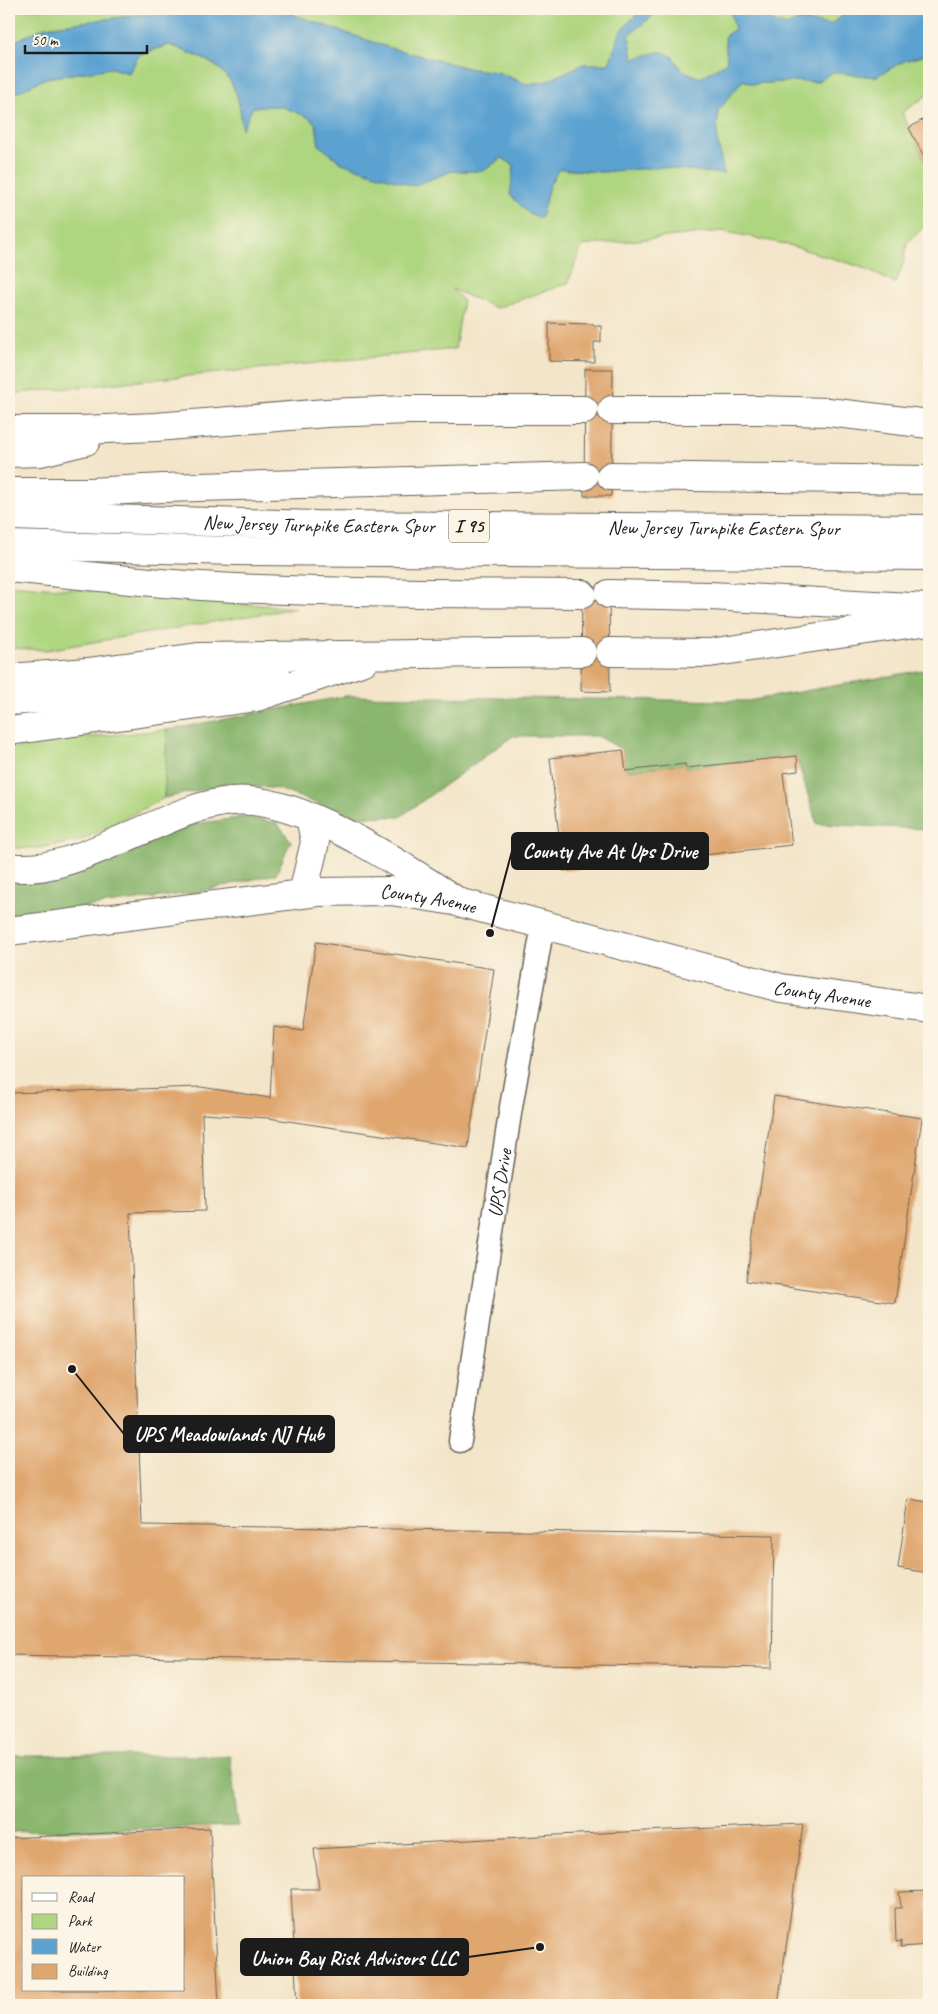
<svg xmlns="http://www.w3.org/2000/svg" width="938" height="2014" viewBox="0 0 938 2014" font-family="Caveat,sans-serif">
<rect width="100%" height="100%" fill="#fcf5e5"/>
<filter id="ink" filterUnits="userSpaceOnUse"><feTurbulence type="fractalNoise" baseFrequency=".02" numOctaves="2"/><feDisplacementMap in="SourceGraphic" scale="10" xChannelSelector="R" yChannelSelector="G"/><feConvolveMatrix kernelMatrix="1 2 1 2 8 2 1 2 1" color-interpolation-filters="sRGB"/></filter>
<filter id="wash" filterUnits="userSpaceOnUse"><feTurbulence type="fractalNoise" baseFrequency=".0096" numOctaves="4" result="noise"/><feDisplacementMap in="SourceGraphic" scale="20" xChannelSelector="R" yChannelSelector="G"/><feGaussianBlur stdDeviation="1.12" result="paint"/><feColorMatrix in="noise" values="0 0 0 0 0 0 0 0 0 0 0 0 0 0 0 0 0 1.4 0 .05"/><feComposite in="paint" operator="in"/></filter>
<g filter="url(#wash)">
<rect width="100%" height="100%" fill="#f3e5c9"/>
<path fill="#aed57f" stroke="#65784e" d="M 9,9 L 163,9 L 156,15 L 138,15 L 45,27 L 9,44 Z
M 291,9 L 641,9 L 620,33 L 609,64 L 583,65 L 545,82 L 526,84 L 497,72 L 472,69 L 390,48 L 294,15 Z
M 654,9 L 730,10 L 735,29 L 725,36 L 727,62 L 700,78 L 682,70 L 672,56 L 633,59 L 629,35 L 655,14 Z
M 769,9 L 851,9 L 830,25 L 800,20 L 786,26 L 769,19 Z
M 169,45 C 219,64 238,71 243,128 L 253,107 L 280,106 L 308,117 L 316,124 L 319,145 L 342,163 L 413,186 L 452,171 L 483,171 L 502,158 L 514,165 L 540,218 L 549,186 L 559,169 L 602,172 L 660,167 L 724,174 L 717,139 L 718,111 L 743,80 L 753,84 L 797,81 L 816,82 L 833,72 L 875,77 L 904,61 L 929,54 L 929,94 L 902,113 L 929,168 L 929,222 L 907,243 L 902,268 L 895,283 L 858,266 L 785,244 L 722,231 L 582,246 L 568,283 L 496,308 L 452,289 L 463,301 L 455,349 L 9,394 L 9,96 L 46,78 L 111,68 L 129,73 L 139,55 Z
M 9,584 L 296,608 L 46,650 L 9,648 Z
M 167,730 L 164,798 L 80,841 L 38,848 L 9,848 L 9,750 L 43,741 Z"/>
<path fill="#8ab66e" stroke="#536945" d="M 929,669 L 929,829 L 817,824 L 796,756 L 686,768 L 685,764 L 626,771 L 623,750 L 598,736 L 513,736 L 400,817 L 351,816 L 278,789 L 228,784 L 164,798 L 167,730 L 346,696 L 748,701 Z
M 244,817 L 277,823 L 291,841 L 276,874 L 198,892 L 9,917 L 9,880 L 188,825 Z
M 9,1756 L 230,1756 L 238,1826 L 9,1832 Z"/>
<path fill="#5ba2d1" stroke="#3c5f76" d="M 163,9 L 291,9 L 294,15 L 390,48 L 472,69 L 497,72 L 526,84 L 545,82 L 583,64 L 609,64 L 620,33 L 641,9 L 654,9 L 656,13 L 629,35 L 633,59 L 661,51 L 672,56 L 682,70 L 700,78 L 727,62 L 725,36 L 735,29 L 730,10 L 728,9 L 769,9 L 769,19 L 786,26 L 800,20 L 830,25 L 851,9 L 929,9 L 929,54 L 904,61 L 875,77 L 833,72 L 816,82 L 797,81 L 753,84 L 743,80 L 718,111 L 717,139 L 724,174 L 660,167 L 602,172 L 559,169 L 549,186 L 541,218 L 528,213 L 510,195 L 514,165 L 502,158 L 483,171 L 452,171 L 413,186 L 342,163 L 319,145 L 316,124 L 308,117 L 280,106 L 253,107 L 242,129 C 239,88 231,68 190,53 C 184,51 175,45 169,45 C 160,46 148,52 139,55 L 129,73 L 111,68 L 46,78 L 9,96 L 9,44 L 45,27 L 138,15 L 156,15 Z"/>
<g id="blocks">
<path fill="#dfa66e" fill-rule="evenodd" d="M 929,116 L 929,166 L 909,128 Z
M 549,323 L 594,324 L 594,326 L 601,326 L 601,342 L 594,342 L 594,362 L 549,361 Z
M 585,369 L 613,369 L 611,496 L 584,496 Z
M 582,591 L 609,591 L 610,692 L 581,691 Z
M 623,750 L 626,771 L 685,764 L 686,768 L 797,756 L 798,771 L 783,773 L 792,845 L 563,871 L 550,758 Z
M 316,942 L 494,969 L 468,1148 L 268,1118 L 202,1114 L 205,1211 L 130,1213 L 142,1525 L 774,1535 L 772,1668 L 9,1655 L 9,1093 L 201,1087 L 270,1098 L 274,1027 L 303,1031 Z
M 774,1096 L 922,1118 L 895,1303 L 746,1281 Z
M 908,1499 L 929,1502 L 929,1573 L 898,1568 Z
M 803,1824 L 778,2005 L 297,2005 L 291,1889 L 319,1889 L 314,1849 L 556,1835 Z
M 210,1828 L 219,2005 L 9,2005 L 9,1838 ZM 24,1878 L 184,1878 L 184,1990 L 24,1990 Z
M 929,1891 L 929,1945 L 901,1947 L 901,1941 L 896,1942 L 895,1908 L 901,1908 L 899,1892 Z"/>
</g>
</g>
<g filter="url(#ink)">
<use href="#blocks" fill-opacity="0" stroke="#676259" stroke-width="1"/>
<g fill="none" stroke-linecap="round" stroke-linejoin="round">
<defs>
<g id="minor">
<path id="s1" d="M 460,1441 L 511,1107 L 543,925"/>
</g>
<g id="major">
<path id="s2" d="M 9,931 L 318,892 L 391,891 L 454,901 L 781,988 L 929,1009"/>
</g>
<g id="highway">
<path d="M 612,410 L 758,410 L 828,412 L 929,424"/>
<path d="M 9,430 L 81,430 L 156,427 L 326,413 L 409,410 L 584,410"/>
<path d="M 9,453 L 41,452 L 86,441"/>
<path d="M 611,476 L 929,480"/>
<path d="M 9,492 L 89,492 L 163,488 L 584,476"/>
<path id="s3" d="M 9,516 L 316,525 L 929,529"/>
<path d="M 9,545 L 236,551 L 929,556"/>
<path d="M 9,568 C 73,574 137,582 201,586 C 328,594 455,593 582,594"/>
<path d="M 609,594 L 710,596 L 929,608"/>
<path d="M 610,652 L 709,653 L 929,621"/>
<path d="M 9,678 L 88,672 L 198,657 L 582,652"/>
<path d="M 9,701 L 85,696 L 276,670"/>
<path d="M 9,731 L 257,697 L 364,661"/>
<path d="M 9,867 C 49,873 89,853 125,838 C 159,824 195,804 232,801 C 299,794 404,867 460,903"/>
<path d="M 303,893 L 315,842 L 310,817"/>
</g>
</defs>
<use href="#minor" stroke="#676259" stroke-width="25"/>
<use href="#major" stroke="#676259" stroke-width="30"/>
<use href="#highway" stroke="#676259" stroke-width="30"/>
<use href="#minor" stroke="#fff" stroke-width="22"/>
<use href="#major" stroke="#fff" stroke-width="28"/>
<use href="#highway" stroke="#fff" stroke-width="28"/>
</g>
</g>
<g text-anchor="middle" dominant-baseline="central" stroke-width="5" stroke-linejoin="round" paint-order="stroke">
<rect fill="#fcf5e5" stroke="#5f5d58" stroke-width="1" x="449" y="509.5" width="40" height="33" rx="4"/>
<g font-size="19" font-weight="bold" fill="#1c1c1c">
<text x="469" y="526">I 95</text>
</g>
<g font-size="20" fill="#1c1c1c" stroke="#fcf5e5">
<text stroke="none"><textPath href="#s3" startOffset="310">New Jersey Turnpike Eastern Spur</textPath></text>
<text stroke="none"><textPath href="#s3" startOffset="715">New Jersey Turnpike Eastern Spur</textPath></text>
<text stroke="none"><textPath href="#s2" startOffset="422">County Avenue</textPath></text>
<text stroke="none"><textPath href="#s2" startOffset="828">County Avenue</textPath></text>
<text stroke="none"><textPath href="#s1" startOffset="261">UPS Drive</textPath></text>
</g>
</g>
<path fill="none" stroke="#1c1c1c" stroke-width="2" d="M490 933L512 851M72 1369L124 1434M540 1947L468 1957"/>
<g fill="#1c1c1c" stroke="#fcf5e5" stroke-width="2">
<circle cx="490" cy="933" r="5"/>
<circle cx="72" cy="1369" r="5"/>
<circle cx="540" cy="1947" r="5"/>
</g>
<g fill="#1c1c1c" stroke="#1c1c1c" stroke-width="2">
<rect x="512" y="833" width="196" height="36" rx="5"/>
<rect x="124" y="1416" width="210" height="36" rx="5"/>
<rect x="241" y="1939" width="227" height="36" rx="5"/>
</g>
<g font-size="21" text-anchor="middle" font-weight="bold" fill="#fff">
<text x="610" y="858">County Ave At Ups Drive</text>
<text x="229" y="1441">UPS Meadowlands NJ Hub</text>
<text x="354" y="1965">Union Bay Risk Advisors LLC</text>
</g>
<rect width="938" height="2014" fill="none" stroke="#fcf5e5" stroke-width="30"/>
<rect x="22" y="1876" width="162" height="115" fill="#fcf5e5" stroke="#a29e95"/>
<rect x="32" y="1893" width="25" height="8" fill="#ffffff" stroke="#a29e95"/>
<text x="68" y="1902" font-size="15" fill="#1c1c1c">Road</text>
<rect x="32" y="1914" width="25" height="15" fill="#aed57f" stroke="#a29e95"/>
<text x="68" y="1926" font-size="15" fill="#1c1c1c">Park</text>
<rect x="32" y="1939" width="25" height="15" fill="#5ba2d1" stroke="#a29e95"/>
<text x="68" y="1952" font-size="15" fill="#1c1c1c">Water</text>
<rect x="32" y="1964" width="25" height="15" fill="#dfa66e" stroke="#a29e95"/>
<text x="68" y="1976" font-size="15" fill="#1c1c1c">Building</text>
<path d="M25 45v8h122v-8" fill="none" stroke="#1c1c1c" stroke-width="2.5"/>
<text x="32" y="45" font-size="15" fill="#1c1c1c" stroke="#fcf5e5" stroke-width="4" paint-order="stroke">50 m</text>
</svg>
